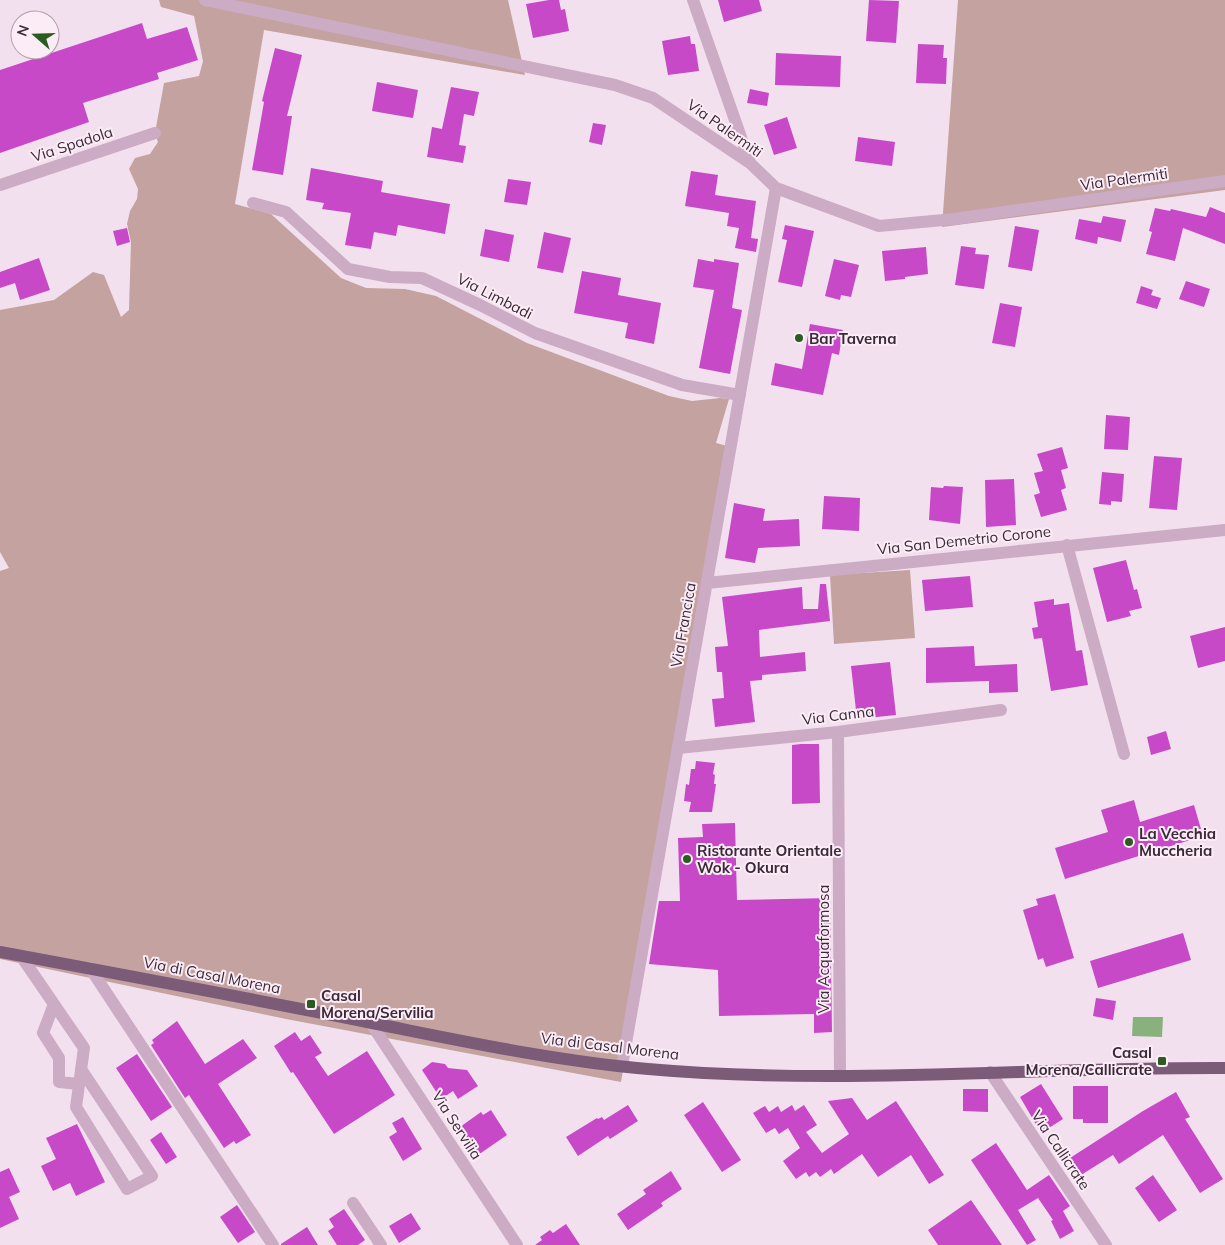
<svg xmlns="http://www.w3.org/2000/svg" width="1225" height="1245" viewBox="0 0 1225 1245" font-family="Mulish,sans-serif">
<rect width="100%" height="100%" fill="#f3e0ee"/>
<path fill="#c3a29f" d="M 159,0 L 508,0 L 525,75 L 264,30 L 235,204 L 271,214 L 341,278 L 366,288 L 405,289 L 436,296 L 527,343 L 669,396 L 692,401 L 720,398 L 729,399 L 716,443 L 731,447 L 621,1082 L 286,1019 L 0,959 L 0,571 L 9,568 L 0,552 L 0,310 L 54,300 L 93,272 L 104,275 L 121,317 L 129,310 L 131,242 L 127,224 L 130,211 L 137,199 L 138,189 L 129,169 L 135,158 L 150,154 L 158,142 L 155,133 L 164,83 L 199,76 L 203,61 L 194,16 L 161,7 Z
M 958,0 L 1225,0 L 1225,190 L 942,227 Z
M 910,570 L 915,638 L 834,644 L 830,575 Z"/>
<path fill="#89b17e" d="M 1133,1017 L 1163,1017 L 1162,1037 L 1132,1036 Z"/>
<path fill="#c749c8" d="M 549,0 L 559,0 L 561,10 L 565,9 L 569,31 L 533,38 L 526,4 Z
M 718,0 L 759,0 L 762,11 L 724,22 Z
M 869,0 L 899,1 L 896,43 L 866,41 Z
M 142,23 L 147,39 L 187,27 L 198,60 L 157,73 L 159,79 L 83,103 L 89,122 L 0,153 L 0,70 Z
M 690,36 L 691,44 L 695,44 L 699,71 L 668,75 L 662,41 Z
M 918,44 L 944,45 L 943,58 L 947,58 L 946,84 L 916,83 Z
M 275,48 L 302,55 L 287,116 L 292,116 L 283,175 L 252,170 L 264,102 L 262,101 Z
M 776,53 L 841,56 L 840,87 L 775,85 Z
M 377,82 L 418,90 L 413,118 L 372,111 Z
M 451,87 L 479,92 L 474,116 L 464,114 L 459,145 L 466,146 L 463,163 L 427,157 L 432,127 L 442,129 Z
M 750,89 L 769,93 L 767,106 L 747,103 Z
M 787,117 L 797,148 L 774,155 L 764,125 Z
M 593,123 L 606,125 L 602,145 L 589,142 Z
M 858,137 L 895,142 L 892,166 L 855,161 Z
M 311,168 L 383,181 L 381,192 L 450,204 L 445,234 L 398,225 L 396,236 L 374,232 L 371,249 L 345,245 L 351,213 L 322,209 L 324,203 L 306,200 Z
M 691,171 L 718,175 L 715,195 L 756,201 L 751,238 L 758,239 L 756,252 L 735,248 L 739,228 L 727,226 L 729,213 L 685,206 Z
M 508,179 L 531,182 L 527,205 L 504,202 Z
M 1210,207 L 1225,213 L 1225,244 L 1183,228 L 1175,261 L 1146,254 L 1152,232 L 1149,231 L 1155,208 L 1170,211 L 1171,209 L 1206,217 Z
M 1103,216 L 1126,220 L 1121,242 L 1098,237 L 1097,244 L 1075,239 L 1079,219 L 1101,223 Z
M 785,225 L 814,231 L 802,287 L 778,282 L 787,240 L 782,239 Z
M 1015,226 L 1039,230 L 1032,271 L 1008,267 Z
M 127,228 L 130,242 L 117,246 L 113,231 Z
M 485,229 L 514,235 L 509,262 L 480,256 Z
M 544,232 L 571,238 L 563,273 L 537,268 Z
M 961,246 L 976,248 L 975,254 L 989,255 L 984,289 L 955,285 Z
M 926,247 L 928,274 L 905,277 L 905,279 L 885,281 L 882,251 Z
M 39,258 L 50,290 L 20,300 L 15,283 L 0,288 L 0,272 Z
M 698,259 L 714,262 L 714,259 L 739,263 L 732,308 L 742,310 L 730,374 L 699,368 L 714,290 L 693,287 Z
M 834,259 L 859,265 L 851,297 L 841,295 L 840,300 L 825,296 Z
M 582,271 L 621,278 L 618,295 L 661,303 L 654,344 L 625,338 L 628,323 L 574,313 Z
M 1186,281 L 1210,289 L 1204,307 L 1179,299 Z
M 1141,286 L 1153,290 L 1151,295 L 1161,298 L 1157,309 L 1136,303 Z
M 1000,303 L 1022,307 L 1015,347 L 992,343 Z
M 810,324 L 843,330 L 839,355 L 832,353 L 823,395 L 771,385 L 775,363 L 802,369 Z
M 1106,415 L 1130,417 L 1128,450 L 1104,449 Z
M 1062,447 L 1068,468 L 1061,470 L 1066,488 L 1061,490 L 1067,510 L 1041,517 L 1034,495 L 1040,493 L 1034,473 L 1043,471 L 1037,454 Z
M 1154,456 L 1182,458 L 1177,510 L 1149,508 Z
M 1102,472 L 1124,474 L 1122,502 L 1111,501 L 1111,505 L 1099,504 Z
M 1014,479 L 1016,525 L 986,527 L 985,480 Z
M 944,486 L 963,487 L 960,524 L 929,520 L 931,487 L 943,488 Z
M 824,496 L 860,498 L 859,531 L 822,529 Z
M 734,503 L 765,509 L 763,521 L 799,519 L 800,546 L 758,548 L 755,563 L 725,558 Z
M 1126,560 L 1134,590 L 1137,589 L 1142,608 L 1129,611 L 1131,616 L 1107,622 L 1093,568 Z
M 970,576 L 973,607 L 925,611 L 922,580 Z
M 820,584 L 826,584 L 830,621 L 759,630 L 760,657 L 805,652 L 806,671 L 762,675 L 762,680 L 750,681 L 755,722 L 715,727 L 712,699 L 724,698 L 722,672 L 717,672 L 715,647 L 728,646 L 722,597 L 802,587 L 803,609 L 818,609 Z
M 1054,599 L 1054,605 L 1069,603 L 1076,651 L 1082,650 L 1088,685 L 1051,691 L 1042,638 L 1034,639 L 1032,628 L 1038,627 L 1034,602 Z
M 1225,627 L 1225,661 L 1198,668 L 1190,636 Z
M 974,646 L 975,666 L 1017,664 L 1018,692 L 989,693 L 989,681 L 926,683 L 926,648 Z
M 890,662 L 896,715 L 857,719 L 851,666 Z
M 1166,731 L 1171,749 L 1151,755 L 1147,737 Z
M 801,744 L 819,744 L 820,803 L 792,804 L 792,745 Z
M 696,761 L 715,763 L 713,774 L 715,775 L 714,784 L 716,784 L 712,812 L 689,812 L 691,802 L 684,801 L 686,784 L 689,785 L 691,769 L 695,769 Z
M 1134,800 L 1140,822 L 1194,805 L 1203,836 L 1065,879 L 1055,848 L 1108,832 L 1101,810 Z
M 735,823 L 737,900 L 830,898 L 832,1032 L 814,1033 L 814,1014 L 719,1016 L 718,970 L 649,964 L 659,901 L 680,901 L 678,838 L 703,837 L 702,824 Z
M 1055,894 L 1074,958 L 1046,967 L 1043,958 L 1038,960 L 1023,910 L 1038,905 L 1036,899 Z
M 1183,933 L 1191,960 L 1098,988 L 1090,961 Z
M 1096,998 L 1116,1001 L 1113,1020 L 1093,1016 Z
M 177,1021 L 205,1064 L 243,1039 L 257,1058 L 218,1084 L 251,1135 L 236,1144 L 234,1141 L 224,1148 L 189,1095 L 185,1098 L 151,1045 L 154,1043 L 152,1040 Z
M 295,1032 L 301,1041 L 310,1035 L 322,1053 L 315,1057 L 328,1076 L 367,1051 L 395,1095 L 334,1134 L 293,1072 L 291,1073 L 274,1046 Z
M 137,1054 L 172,1107 L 151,1121 L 116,1068 Z
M 432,1062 L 445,1064 L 448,1068 L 467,1070 L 478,1086 L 458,1099 L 453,1091 L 441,1099 L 422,1070 Z
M 1041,1084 L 1063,1119 L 1041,1133 L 1020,1097 Z
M 1073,1086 L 1108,1086 L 1108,1123 L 1083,1123 L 1083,1119 L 1073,1119 Z
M 963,1089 L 988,1089 L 988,1112 L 963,1111 Z
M 1176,1092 L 1190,1117 L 1185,1119 L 1223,1179 L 1200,1193 L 1163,1135 L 1119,1164 L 1113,1155 L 1081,1175 L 1070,1158 L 1143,1111 Z
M 852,1098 L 867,1120 L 896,1101 L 944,1175 L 929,1184 L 911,1155 L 878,1177 L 862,1154 L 834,1174 L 831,1169 L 820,1177 L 816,1172 L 809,1177 L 806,1172 L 796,1179 L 783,1161 L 800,1148 L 788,1128 L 779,1134 L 775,1128 L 766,1133 L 753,1113 L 765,1106 L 769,1112 L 778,1106 L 781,1112 L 792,1105 L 795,1111 L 804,1105 L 817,1125 L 806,1132 L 822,1153 L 849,1134 L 828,1101 Z
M 703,1102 L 741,1160 L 722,1172 L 684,1115 Z
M 628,1105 L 638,1121 L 610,1139 L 608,1136 L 578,1156 L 566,1137 L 597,1118 L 598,1119 L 602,1117 L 604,1120 Z
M 491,1110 L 507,1135 L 478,1155 L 460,1127 L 481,1112 L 483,1115 Z
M 403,1117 L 422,1149 L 403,1161 L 389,1137 L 397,1132 L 392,1123 Z
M 77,1124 L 105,1182 L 76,1196 L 70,1183 L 53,1191 L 41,1166 L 56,1159 L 46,1138 Z
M 161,1132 L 177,1157 L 166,1164 L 150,1140 Z
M 996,1143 L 1027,1190 L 1049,1175 L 1070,1206 L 1063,1211 L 1074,1231 L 1060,1239 L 1051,1221 L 1053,1220 L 1038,1198 L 1018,1210 L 1036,1240 L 1027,1245 L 971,1160 Z
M 9,1168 L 20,1192 L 9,1197 L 19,1219 L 0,1228 L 0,1172 Z
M 671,1171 L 682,1189 L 661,1203 L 663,1206 L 628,1230 L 617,1214 L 646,1194 L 643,1190 Z
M 1153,1175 L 1177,1210 L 1159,1222 L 1135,1188 Z
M 971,1200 L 1002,1245 L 938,1245 L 928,1230 Z
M 237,1205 L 255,1232 L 238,1243 L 220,1217 Z
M 344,1209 L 365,1240 L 358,1245 L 337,1245 L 328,1231 L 334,1227 L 329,1219 Z
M 411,1213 L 421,1229 L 399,1243 L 389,1226 Z
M 566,1224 L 580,1245 L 535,1245 L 542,1240 L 540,1237 L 550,1230 L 553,1233 Z
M 307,1227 L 318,1245 L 281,1245 L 281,1244 Z"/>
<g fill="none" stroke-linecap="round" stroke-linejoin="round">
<path stroke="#ccabc5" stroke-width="12" d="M 205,0 L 615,85 L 653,98 L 750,163 L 776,188 L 879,226 L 954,219 L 1225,181
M 693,0 L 750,163
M 0,185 L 155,133
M 253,203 L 286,212 L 348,269 L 390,277 L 422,278 L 480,305 L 535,333 L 682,385 L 740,395
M 1067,545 L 1124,754
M 707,583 L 1225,530
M 838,732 L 840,1076
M 678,748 L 838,732 L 1001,710
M 21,956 L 84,1048 L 76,1107 L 127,1189 L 152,1176 L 81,1069
M 90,968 L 273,1245
M 54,1004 L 43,1033 L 59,1058 L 59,1082 L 79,1084
M 370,1022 L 517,1245
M 622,1066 L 776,188
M 990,1072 L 1106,1245
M 353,1203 L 381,1245"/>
<path stroke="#7c5b79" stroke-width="12" d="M 0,952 C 124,975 248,998 372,1023 C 463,1041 555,1061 648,1069 C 840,1086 1033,1067 1225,1068"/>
</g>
<g fill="#2a5c1f" stroke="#fbecf6" stroke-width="2">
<circle cx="799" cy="338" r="5"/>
<circle cx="1129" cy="842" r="5"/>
<circle cx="687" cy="859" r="5"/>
<rect x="306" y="999" width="10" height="10" rx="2.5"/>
<rect x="1157" y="1056" width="10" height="10" rx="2.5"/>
</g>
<g text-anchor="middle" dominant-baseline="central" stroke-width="4" stroke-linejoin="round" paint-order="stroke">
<g font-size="15" fill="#3a2a39" stroke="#fbecf6">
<text transform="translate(725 128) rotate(35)">Via Palermiti</text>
<text transform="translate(72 144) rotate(-18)">Via Spadola</text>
<text transform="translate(1124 179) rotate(-8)">Via Palermiti</text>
<text transform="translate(495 296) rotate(27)">Via Limbadi</text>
<text transform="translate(964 540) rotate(-6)">Via San Demetrio Corone</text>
<text transform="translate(683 625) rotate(-80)">Via Francica</text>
<text transform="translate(838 715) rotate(-7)">Via Canna</text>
<text transform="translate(823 949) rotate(-90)">Via Acquaformosa</text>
<text transform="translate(212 975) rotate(11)">Via di Casal Morena</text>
<text transform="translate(610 1046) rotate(7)">Via di Casal Morena</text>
<text transform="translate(457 1125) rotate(57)">Via Servilia</text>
<text transform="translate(1061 1150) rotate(56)">Via Callicrate</text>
</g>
<g font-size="15" font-weight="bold" fill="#3a2a39" stroke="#fbecf6" text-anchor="start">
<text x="809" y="338">Bar Taverna</text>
<text x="1139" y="833">La Vecchia<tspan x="1139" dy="17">Muccheria</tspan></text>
<text x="697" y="850">Ristorante Orientale<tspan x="697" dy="17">Wok - Okura</tspan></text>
<text x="321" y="995">Casal<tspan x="321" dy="17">Morena/Servilia</tspan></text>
<text x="1152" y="1052" text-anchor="end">Casal<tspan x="1152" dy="17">Morena/Callicrate</tspan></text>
</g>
</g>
<g transform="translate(35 35) rotate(290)"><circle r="24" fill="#fbecf6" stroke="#ae9eaa"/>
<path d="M0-4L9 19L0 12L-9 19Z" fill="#2a5c1f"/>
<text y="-8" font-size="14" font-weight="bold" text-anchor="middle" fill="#3a2a39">N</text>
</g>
</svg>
